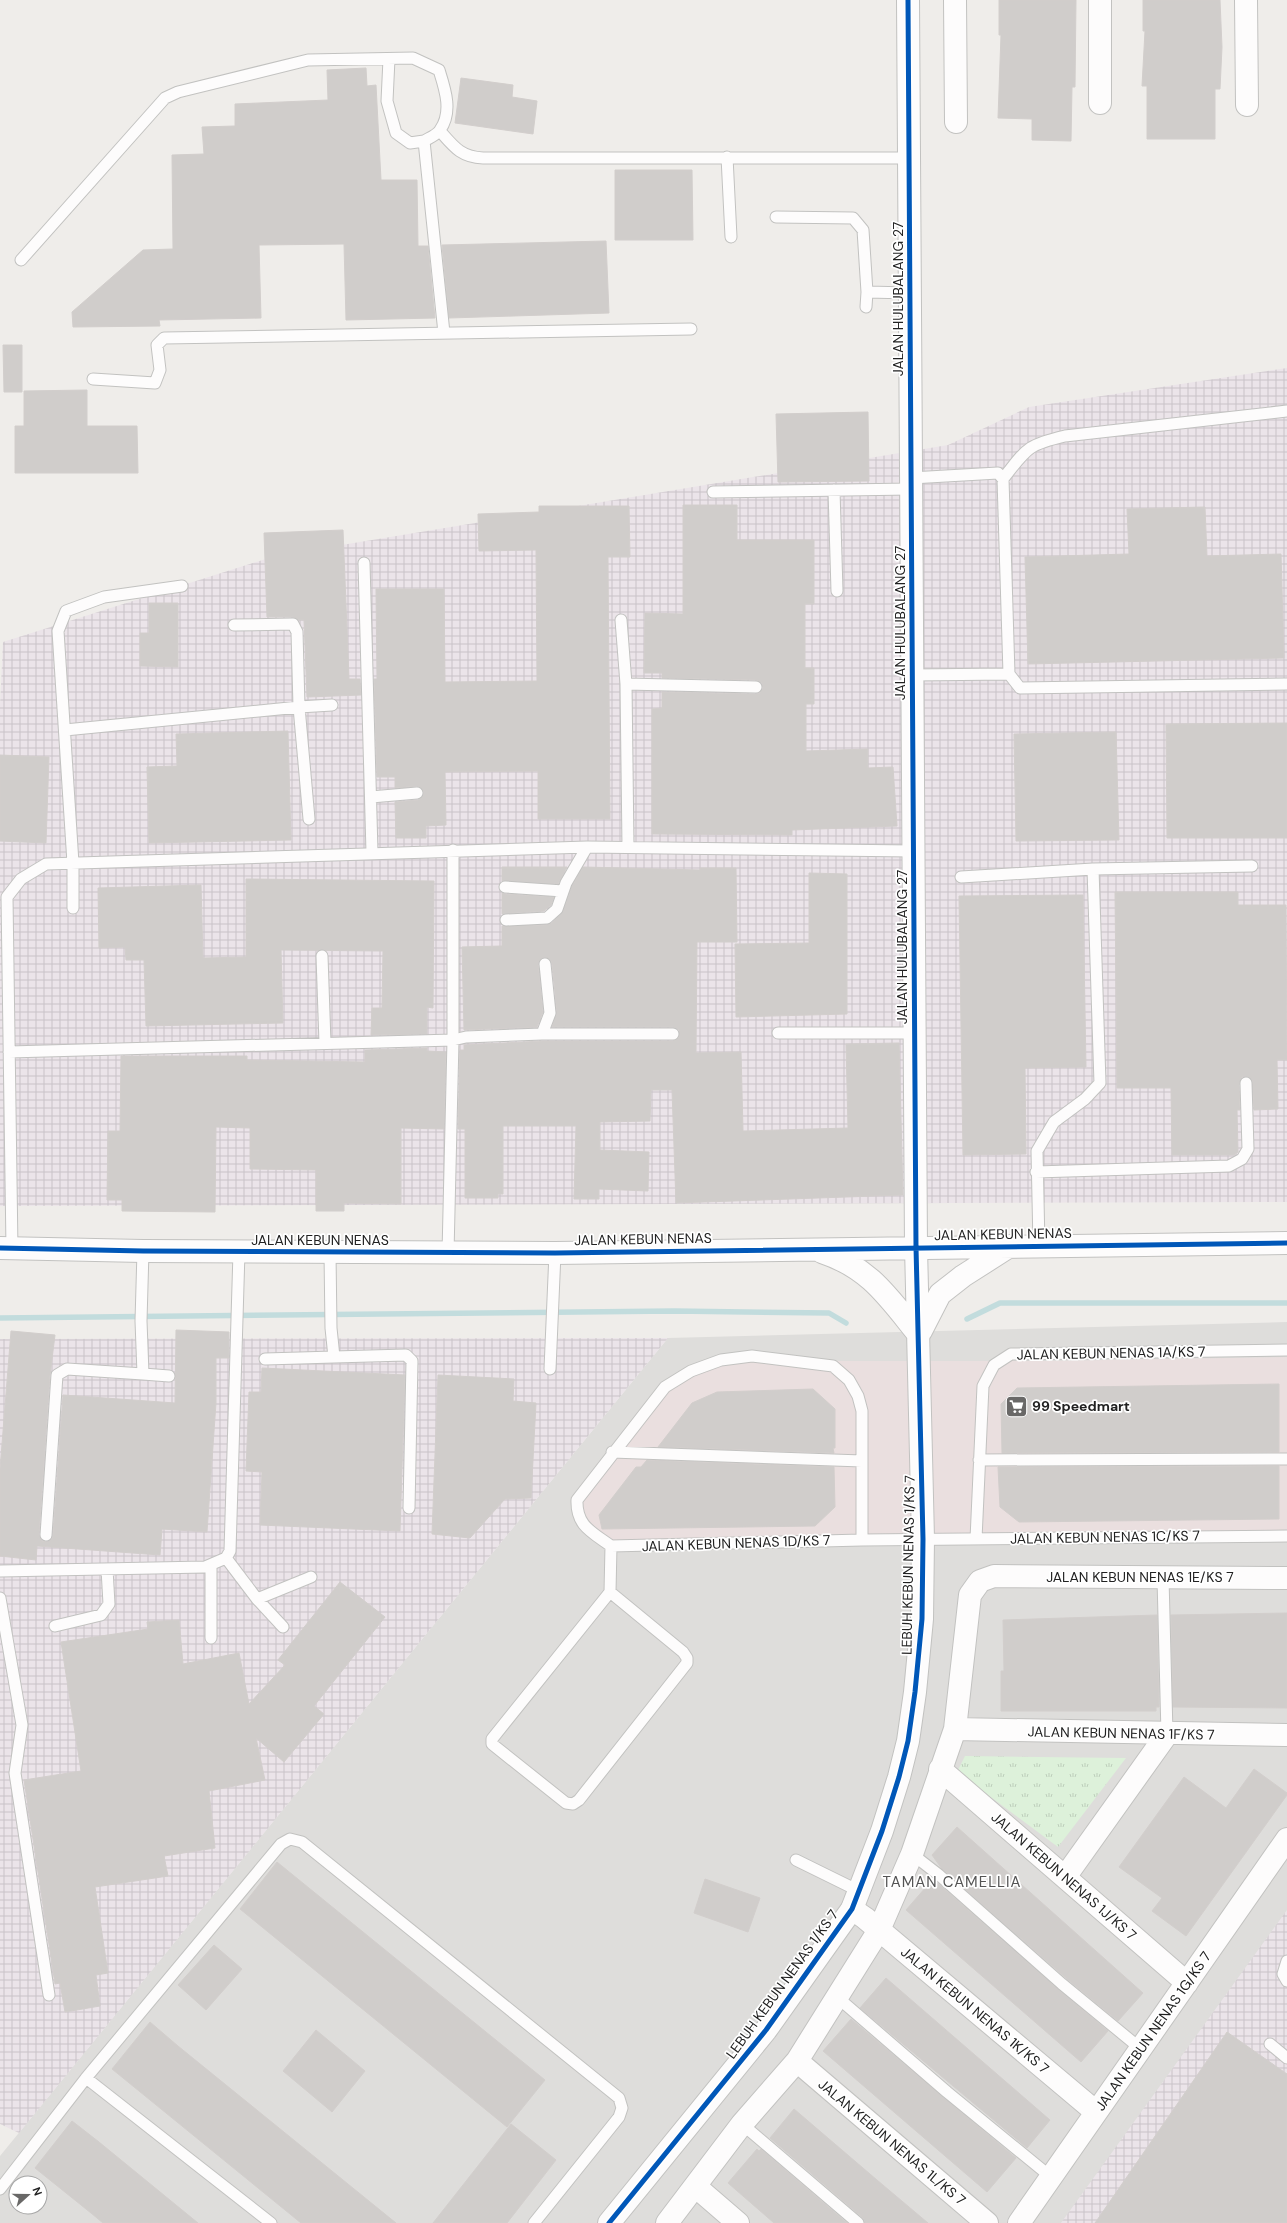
<svg xmlns="http://www.w3.org/2000/svg" width="1287" height="2223" viewBox="0 0 1287 2223" font-family="'DM Sans',sans-serif">
<defs>
<pattern id="industrial-grid" width="8" height="8" patternUnits="userSpaceOnUse"><rect width="8" height="8" fill="#ebe4e9"/><path d="M0 4h8M4 0v8" fill="none" stroke="#c9c3c8"/></pattern>
<pattern id="park-tufts" width="24" height="20" patternUnits="userSpaceOnUse"><rect width="24" height="20" fill="#ddf1da"/><path d="M3 7l-1-3M5 7V3M7 7l1-3M15 17l-1-3M17 17v-4M19 17l1-3" fill="none" stroke="#bdcebb"/></pattern>
</defs>
<rect width="100%" height="100%" fill="#efedea"/>
<path fill="#dedddb" fill-rule="evenodd" d="M 1287,1322 L 1287,1913 L 1063,2223 L 0,2223 L 0,2156 L 668,1338 ZM 16,2183 L 40,2183 L 40,2207 L 16,2207 Z"/>
<path fill="#eadfdf" d="M 1287,1357 L 1287,1535 L 612,1542 L 587,1524 L 582,1512 L 583,1501 L 668,1390 L 695,1373 L 723,1364 L 749,1361 L 1046,1361 Z"/>
<path fill="url(#industrial-grid)" d="M 1287,368 L 1287,1202 L 0,1206 L 0,706 L 3,642 L 275,556 L 948,445 L 1029,407 Z
M 668,1338 L 19,2133 L 0,2124 L 0,1339 Z
M 1287,1910 L 1287,2223 L 1061,2223 Z"/>
<path fill="url(#park-tufts)" d="M 965,1756 L 1126,1758 L 1058,1847 L 957,1772 Z"/>
<g fill="none" stroke-linecap="round" stroke-linejoin="round">
<path stroke="#c2dcdd" stroke-width="5.5" d="M 0,1318 L 674,1311 L 829,1313 L 846,1323
M 967,1319 L 1000,1303 L 1287,1303"/>
</g>
<path fill="#d0cdcb" stroke="#d2cecc" d="M 999,0 L 1076,0 L 1075,87 L 1072,87 L 1071,141 L 1032,140 L 1032,119 L 998,118 L 1001,35 L 999,35 Z
M 1143,0 L 1220,0 L 1222,47 L 1220,89 L 1215,89 L 1215,139 L 1147,139 L 1147,86 L 1142,86 L 1145,31 L 1143,31 Z
M 366,68 L 367,86 L 376,85 L 381,180 L 417,180 L 418,246 L 428,246 L 435,318 L 346,320 L 344,244 L 259,245 L 261,318 L 159,320 L 160,326 L 73,327 L 72,312 L 143,250 L 173,249 L 172,155 L 204,154 L 202,127 L 235,126 L 235,104 L 328,100 L 327,70 Z
M 461,78 L 513,85 L 512,97 L 537,101 L 533,134 L 455,123 Z
M 615,170 L 692,170 L 693,240 L 615,240 Z
M 606,241 L 609,313 L 449,318 L 442,245 Z
M 3,345 L 22,345 L 22,392 L 4,392 Z
M 87,390 L 87,426 L 137,426 L 138,473 L 15,473 L 15,426 L 24,426 L 24,391 Z
M 868,412 L 869,481 L 778,482 L 776,414 Z
M 683,505 L 737,505 L 737,540 L 814,540 L 814,604 L 805,604 L 805,668 L 814,668 L 814,704 L 806,704 L 806,751 L 868,749 L 868,768 L 893,767 L 897,826 L 792,830 L 792,835 L 652,834 L 652,709 L 662,708 L 662,692 L 756,694 L 760,693 L 763,688 L 762,683 L 756,680 L 662,678 L 662,673 L 644,673 L 645,613 L 683,614 Z
M 539,506 L 629,506 L 630,557 L 608,557 L 610,819 L 538,819 L 538,771 L 445,772 L 446,825 L 426,826 L 426,838 L 396,838 L 395,802 L 418,800 L 421,798 L 424,793 L 422,789 L 417,786 L 395,788 L 395,777 L 377,777 L 374,679 L 377,679 L 376,589 L 444,589 L 445,682 L 537,681 L 536,550 L 479,551 L 478,514 L 539,512 Z
M 1205,507 L 1207,556 L 1281,554 L 1284,658 L 1028,664 L 1025,557 L 1129,554 L 1127,509 Z
M 343,530 L 349,679 L 360,679 L 361,695 L 307,697 L 304,620 L 299,620 L 293,617 L 267,617 L 264,533 Z
M 149,603 L 178,603 L 178,667 L 140,666 L 140,633 L 149,633 Z
M 1287,723 L 1287,838 L 1167,838 L 1166,724 Z
M 288,731 L 291,840 L 149,843 L 147,767 L 177,766 L 176,734 Z
M 1116,732 L 1119,840 L 1016,841 L 1014,734 Z
M 0,755 L 49,757 L 46,843 L 0,841 Z
M 502,867 L 567,867 L 558,884 L 502,881 Z
M 583,867 L 700,870 L 700,868 L 736,868 L 737,942 L 697,942 L 696,1053 L 741,1052 L 743,1131 L 848,1128 L 846,1044 L 899,1043 L 903,1195 L 676,1203 L 672,1090 L 651,1090 L 650,1121 L 600,1122 L 600,1150 L 649,1152 L 648,1191 L 599,1189 L 599,1199 L 574,1199 L 576,1126 L 503,1126 L 503,1194 L 498,1194 L 498,1198 L 465,1198 L 465,1129 L 458,1129 L 460,1050 L 464,1050 L 464,1045 L 542,1041 L 673,1041 L 679,1037 L 679,1030 L 673,1027 L 552,1027 L 557,1012 L 552,963 L 550,960 L 545,957 L 541,959 L 538,964 L 543,1012 L 537,1027 L 464,1030 L 462,947 L 502,946 L 502,926 L 547,925 L 552,923 L 563,912 L 572,886 Z
M 809,873 L 847,874 L 847,1014 L 736,1017 L 735,944 L 809,943 Z
M 246,879 L 434,881 L 433,1008 L 427,1007 L 427,1034 L 371,1035 L 372,1008 L 382,1008 L 383,951 L 281,950 L 283,1023 L 146,1026 L 144,960 L 126,960 L 125,947 L 99,948 L 98,888 L 201,885 L 203,958 L 246,957 Z
M 1115,892 L 1238,892 L 1238,905 L 1286,905 L 1287,1060 L 1277,1060 L 1278,1109 L 1254,1110 L 1252,1080 L 1246,1076 L 1242,1077 L 1239,1083 L 1240,1110 L 1237,1110 L 1238,1152 L 1234,1155 L 1172,1155 L 1171,1088 L 1117,1088 Z
M 502,893 L 505,894 L 554,897 L 551,905 L 544,911 L 502,914 Z
M 1083,895 L 1086,1067 L 1025,1068 L 1026,1154 L 963,1155 L 959,896 Z
M 427,1048 L 427,1051 L 446,1052 L 444,1129 L 401,1128 L 401,1204 L 344,1203 L 344,1211 L 316,1211 L 316,1170 L 250,1169 L 250,1128 L 216,1127 L 215,1212 L 122,1211 L 122,1200 L 107,1200 L 108,1131 L 120,1131 L 121,1056 L 247,1056 L 247,1060 L 365,1062 L 365,1050 Z
M 176,1330 L 229,1332 L 229,1358 L 216,1358 L 216,1403 L 207,1532 L 162,1529 L 160,1555 L 37,1546 L 36,1560 L 0,1556 L 0,1469 L 11,1331 L 55,1335 L 50,1375 L 39,1535 L 42,1541 L 46,1542 L 52,1539 L 53,1535 L 63,1395 L 175,1403 Z
M 262,1368 L 405,1375 L 400,1531 L 260,1525 L 262,1472 L 246,1471 L 249,1392 L 261,1392 Z
M 438,1375 L 514,1379 L 513,1401 L 536,1403 L 531,1498 L 505,1499 L 470,1538 L 432,1534 Z
M 1279,1384 L 1279,1452 L 1002,1453 L 1001,1404 L 1017,1388 Z
M 813,1389 L 835,1409 L 835,1448 L 833,1448 L 834,1453 L 658,1447 L 692,1403 L 717,1392 Z
M 647,1460 L 834,1467 L 835,1507 L 815,1526 L 602,1529 L 599,1515 L 636,1467 L 641,1467 Z
M 1279,1466 L 1279,1519 L 1019,1522 L 1000,1507 L 998,1467 Z
M 340,1582 L 385,1617 L 314,1706 L 324,1714 L 284,1762 L 256,1738 L 265,1780 L 209,1791 L 215,1848 L 164,1856 L 168,1876 L 95,1887 L 108,1973 L 96,1975 L 100,2006 L 65,2012 L 60,1983 L 55,1984 L 24,1780 L 81,1771 L 61,1642 L 148,1629 L 147,1622 L 179,1620 L 183,1664 L 239,1653 L 249,1704 L 285,1665 L 278,1660 Z
M 1287,1613 L 1287,1708 L 1173,1707 L 1171,1615 Z
M 1157,1615 L 1159,1707 L 1156,1707 L 1156,1711 L 1001,1711 L 1001,1671 L 1004,1671 L 1003,1620 Z
M 1254,1769 L 1287,1793 L 1287,1795 L 1186,1936 L 1152,1911 L 1162,1898 L 1119,1867 L 1184,1777 L 1226,1808 Z
M 957,1827 L 1143,1993 L 1118,2021 L 1067,1979 L 942,1869 L 932,1855 Z
M 277,1862 L 545,2080 L 507,2127 L 240,1909 Z
M 705,1879 L 760,1898 L 748,1932 L 694,1913 Z
M 933,1879 L 1058,1989 L 1108,2031 L 1081,2062 L 906,1910 Z
M 214,1945 L 242,1969 L 206,2010 L 178,1985 Z
M 886,1978 L 1050,2120 L 1027,2148 L 860,2008 Z
M 851,2019 L 1016,2158 L 987,2192 L 823,2051 Z
M 150,2022 L 178,2046 L 396,2223 L 301,2223 L 112,2069 Z
M 316,2030 L 365,2071 L 332,2112 L 283,2071 Z
M 1227,2032 L 1287,2074 L 1287,2223 L 1095,2223 Z
M 794,2109 L 877,2180 L 928,2223 L 865,2223 L 863,2218 L 770,2138 Z
M 72,2121 L 99,2142 L 198,2223 L 103,2223 L 91,2213 L 35,2168 Z
M 511,2124 L 556,2160 L 507,2223 L 433,2223 Z
M 757,2149 L 759,2151 L 761,2149 L 847,2223 L 774,2223 L 728,2183 Z"/>
<g fill="none" stroke-linecap="round" stroke-linejoin="round">
<defs>
<path id="service" d="M 389,59 L 387,101 L 396,133 L 410,143 L 424,141
M 440,131 C 454,147 461,157 483,158 L 909,158
M 727,157 L 731,237
M 776,217 L 853,218 L 863,230 L 867,292 L 910,293
M 21,260 L 165,98 L 178,92 L 308,60 L 413,58 L 439,70 C 445,89 453,112 440,130 C 437,135 429,138 424,141 L 444,333
M 866,307 L 867,292
M 93,379 L 155,383 L 160,370 L 157,345 L 164,338 L 691,329
M 911,478 L 998,473 L 1003,479 L 1009,674 L 1020,688 L 1287,684
M 1003,479 C 1027,448 1027,445 1065,436 L 1287,411
M 834,490 L 837,591
M 713,492 L 911,489
M 364,563 L 372,852
M 621,620 L 626,684 L 628,847
M 234,625 L 293,624 L 297,632 L 299,707 L 332,705
M 912,675 L 1009,674
M 626,684 L 756,687
M 65,730 L 299,707 L 309,819
M 371,797 L 417,793
M 961,877 L 1093,869 L 1252,866
M 505,887 L 563,891
M 73,908 L 73,863 L 58,631 L 66,611 L 104,597 L 182,586
M 506,920 L 547,918 L 557,909 L 566,883 L 587,847
M 322,956 L 325,1043
M 778,1033 L 915,1033
M 542,1034 L 550,1013 L 545,964
M 9,1052 L 453,1040 L 453,850
M 1036,1172 L 1229,1166 L 1242,1159 L 1248,1149 L 1246,1083
M 1039,1246 L 1037,1151 L 1054,1122 L 1085,1099 L 1100,1083 L 1093,869
M 12,1249 L 7,897 L 21,879 L 46,864 L 587,847 L 914,851
M 143,1251 L 141,1321 L 143,1374 L 169,1376
M 330,1253 L 331,1328 L 334,1357 L 406,1355 L 412,1361 L 409,1508
M 448,1253 L 453,1040 L 466,1037 L 542,1034 L 673,1034
M 265,1359 L 334,1357
M 550,1369 L 555,1253
M 612,1452 L 862,1461
M 979,1460 L 1287,1459
M 46,1535 L 57,1375 L 67,1369 L 143,1374
M 976,1539 L 983,1386 L 994,1365 L 1011,1354 L 1287,1350
M 862,1540 L 862,1411 L 858,1396 L 849,1380 L 833,1366 L 752,1356 L 721,1360 L 691,1371 L 665,1387 L 577,1500 C 576,1526 592,1532 611,1546 L 862,1540 L 1287,1536
M 226,1558 L 257,1599 L 283,1627
M 0,1571 L 205,1567 L 226,1558 L 230,1551 L 239,1252
M 1163,1578 L 1167,1734
M 610,1592 L 683,1652 L 687,1658 L 687,1663 L 579,1800 L 573,1804 L 566,1803 L 492,1744 L 492,1739 L 610,1592 L 611,1546
M 0,1598 L 22,1725 L 15,1773 L 49,1995
M 257,1599 L 311,1577
M 55,1626 L 101,1615 L 109,1604 L 107,1569
M 211,1638 L 211,1566
M 912,1854 L 939,1875 L 1062,1984 L 1141,2049
M 796,1860 L 859,1891
M 1287,1961 L 1283,1974 L 1287,1981
M 837,1997 L 947,2092 L 1051,2177
M 1270,2044 L 1287,2058
M 86,2078 L 271,2223
M 742,2124 L 858,2223
M 0,2189 L 86,2078 L 281,1844 L 290,1839 L 302,1842 L 619,2098 L 622,2108 L 619,2117 L 534,2223"/>
<path id="minor" d="M 955,0 L 956,122
M 1100,0 L 1100,103
M 1246,0 L 1247,105
M 955,1729 L 1287,1735
M 940,1769 L 1187,1983
M 1065,1877 L 1167,1734
M 852,1909 L 865,1918 L 1096,2112
M 797,2061 L 987,2223
M 695,2186 L 738,2223
M 667,2223 L 742,2124 L 797,2061 L 879,1930 L 912,1854 L 955,1729 L 970,1595 L 980,1581 L 994,1576 L 1287,1578
M 1019,2223 L 1287,1839"/>
<path id="tertiary" d="M 0,1248 L 143,1251 L 555,1253 L 1287,1243
M 822,1252 C 870,1268 888,1297 919,1335
M 921,1331 L 940,1294 L 963,1276 L 1010,1246
M 609,2223 L 766,2030 L 852,1909 L 882,1831 L 899,1777 L 908,1741 L 915,1692 L 922,1619 L 923,1539 L 916,1247 L 908,0"/>
</defs>
<use href="#service" stroke="#c2c2c0" stroke-width="13"/>
<use href="#minor" stroke="#c2c2c0" stroke-width="24"/>
<use href="#tertiary" stroke="#c2c2c0" stroke-width="24"/>
<use href="#service" stroke="#fdfcfc" stroke-width="11"/>
<use href="#minor" stroke="#fdfcfc" stroke-width="22"/>
<use href="#tertiary" stroke="#fdfcfc" stroke-width="22"/>
<defs>
<path id="cycleway" d="M 0,1248 L 143,1251 L 555,1253 L 1287,1243
M 609,2223 L 766,2030 L 852,1909 L 882,1831 L 899,1777 L 908,1741 L 915,1692 L 922,1619 L 923,1539 L 916,1247 L 908,0"/>
</defs>
<use href="#cycleway" stroke="#fff" stroke-width="8"/>
<use href="#cycleway" stroke="#0057b8" stroke-width="5"/>
</g>
<defs>
<symbol id="supermarket-square" viewBox="-11 -11 22 22"><rect x="-9" y="-9" width="18" height="18" rx="4" fill="#696867" stroke="#fff"/><path d="M-6-5.5h2.5l.6 2H6L4.5 2H-2.5L-4.4-4H-6ZM-1.5 3.2a1.3 1.3 0 1 0 .1 0ZM3 3.2a1.3 1.3 0 1 0 .1 0Z" fill="#fff"/></symbol>
</defs>
<g fill-rule="evenodd">
<use href="#supermarket-square" x="1004" y="1394" width="25" height="25"/>
</g>
<g text-anchor="middle" dominant-baseline="central" stroke-width="3.5" stroke-linejoin="round" paint-order="stroke">
<g font-size="14" fill="#212121" stroke="#fff">
<text transform="translate(898 299) rotate(-90)">JALAN HULUBALANG 27</text>
<text transform="translate(900 623) rotate(-90)">JALAN HULUBALANG 27</text>
<text transform="translate(902 947) rotate(-90)">JALAN HULUBALANG 27</text>
<text transform="translate(1003 1234) rotate(-1)">JALAN KEBUN NENAS</text>
<text transform="translate(643 1239) rotate(-1)">JALAN KEBUN NENAS</text>
<text x="320" y="1240">JALAN KEBUN NENAS</text>
<text transform="translate(1111 1353) rotate(-1)">JALAN KEBUN NENAS 1A/KS 7</text>
<text transform="translate(1105 1537) rotate(-1)">JALAN KEBUN NENAS 1C/KS 7</text>
<text transform="translate(736 1543) rotate(-2)">JALAN KEBUN NENAS 1D/KS 7</text>
<text transform="translate(908 1565) rotate(-89)">LEBUH KEBUN NENAS 1/KS 7</text>
<text x="1140" y="1577">JALAN KEBUN NENAS 1E/KS 7</text>
<text transform="translate(1121 1733) rotate(1)">JALAN KEBUN NENAS 1F/KS 7</text>
<text transform="translate(1064 1876) rotate(41)">JALAN KEBUN NENAS 1J/KS 7</text>
<text transform="translate(782 1984) rotate(-54)">LEBUH KEBUN NENAS 1/KS 7</text>
<text transform="translate(975 2010) rotate(40)">JALAN KEBUN NENAS 1K/KS 7</text>
<text transform="translate(1153 2031) rotate(-55)">JALAN KEBUN NENAS 1G/KS 7</text>
<text transform="translate(892 2142) rotate(40)">JALAN KEBUN NENAS 1L/KS 7</text>
</g>
<g font-size="14" font-weight="bold" fill="#212121" stroke="#fff" text-anchor="start">
<text x="1032" y="1406">99 Speedmart</text>
</g>
<g font-size="15" letter-spacing="1" fill="#545454" stroke="#fff">
<text x="952" y="1882">TAMAN CAMELLIA</text>
</g>
</g>
<g transform="translate(28 2195) rotate(69)"><circle r="19" fill="#ffffff" stroke="#a6a6a6"/>
<path d="M0-3L7 15L0 10L-7 15Z" fill="#696867"/>
<text y="-6" font-size="11" font-weight="bold" text-anchor="middle" fill="#212121">N</text>
</g>
</svg>
